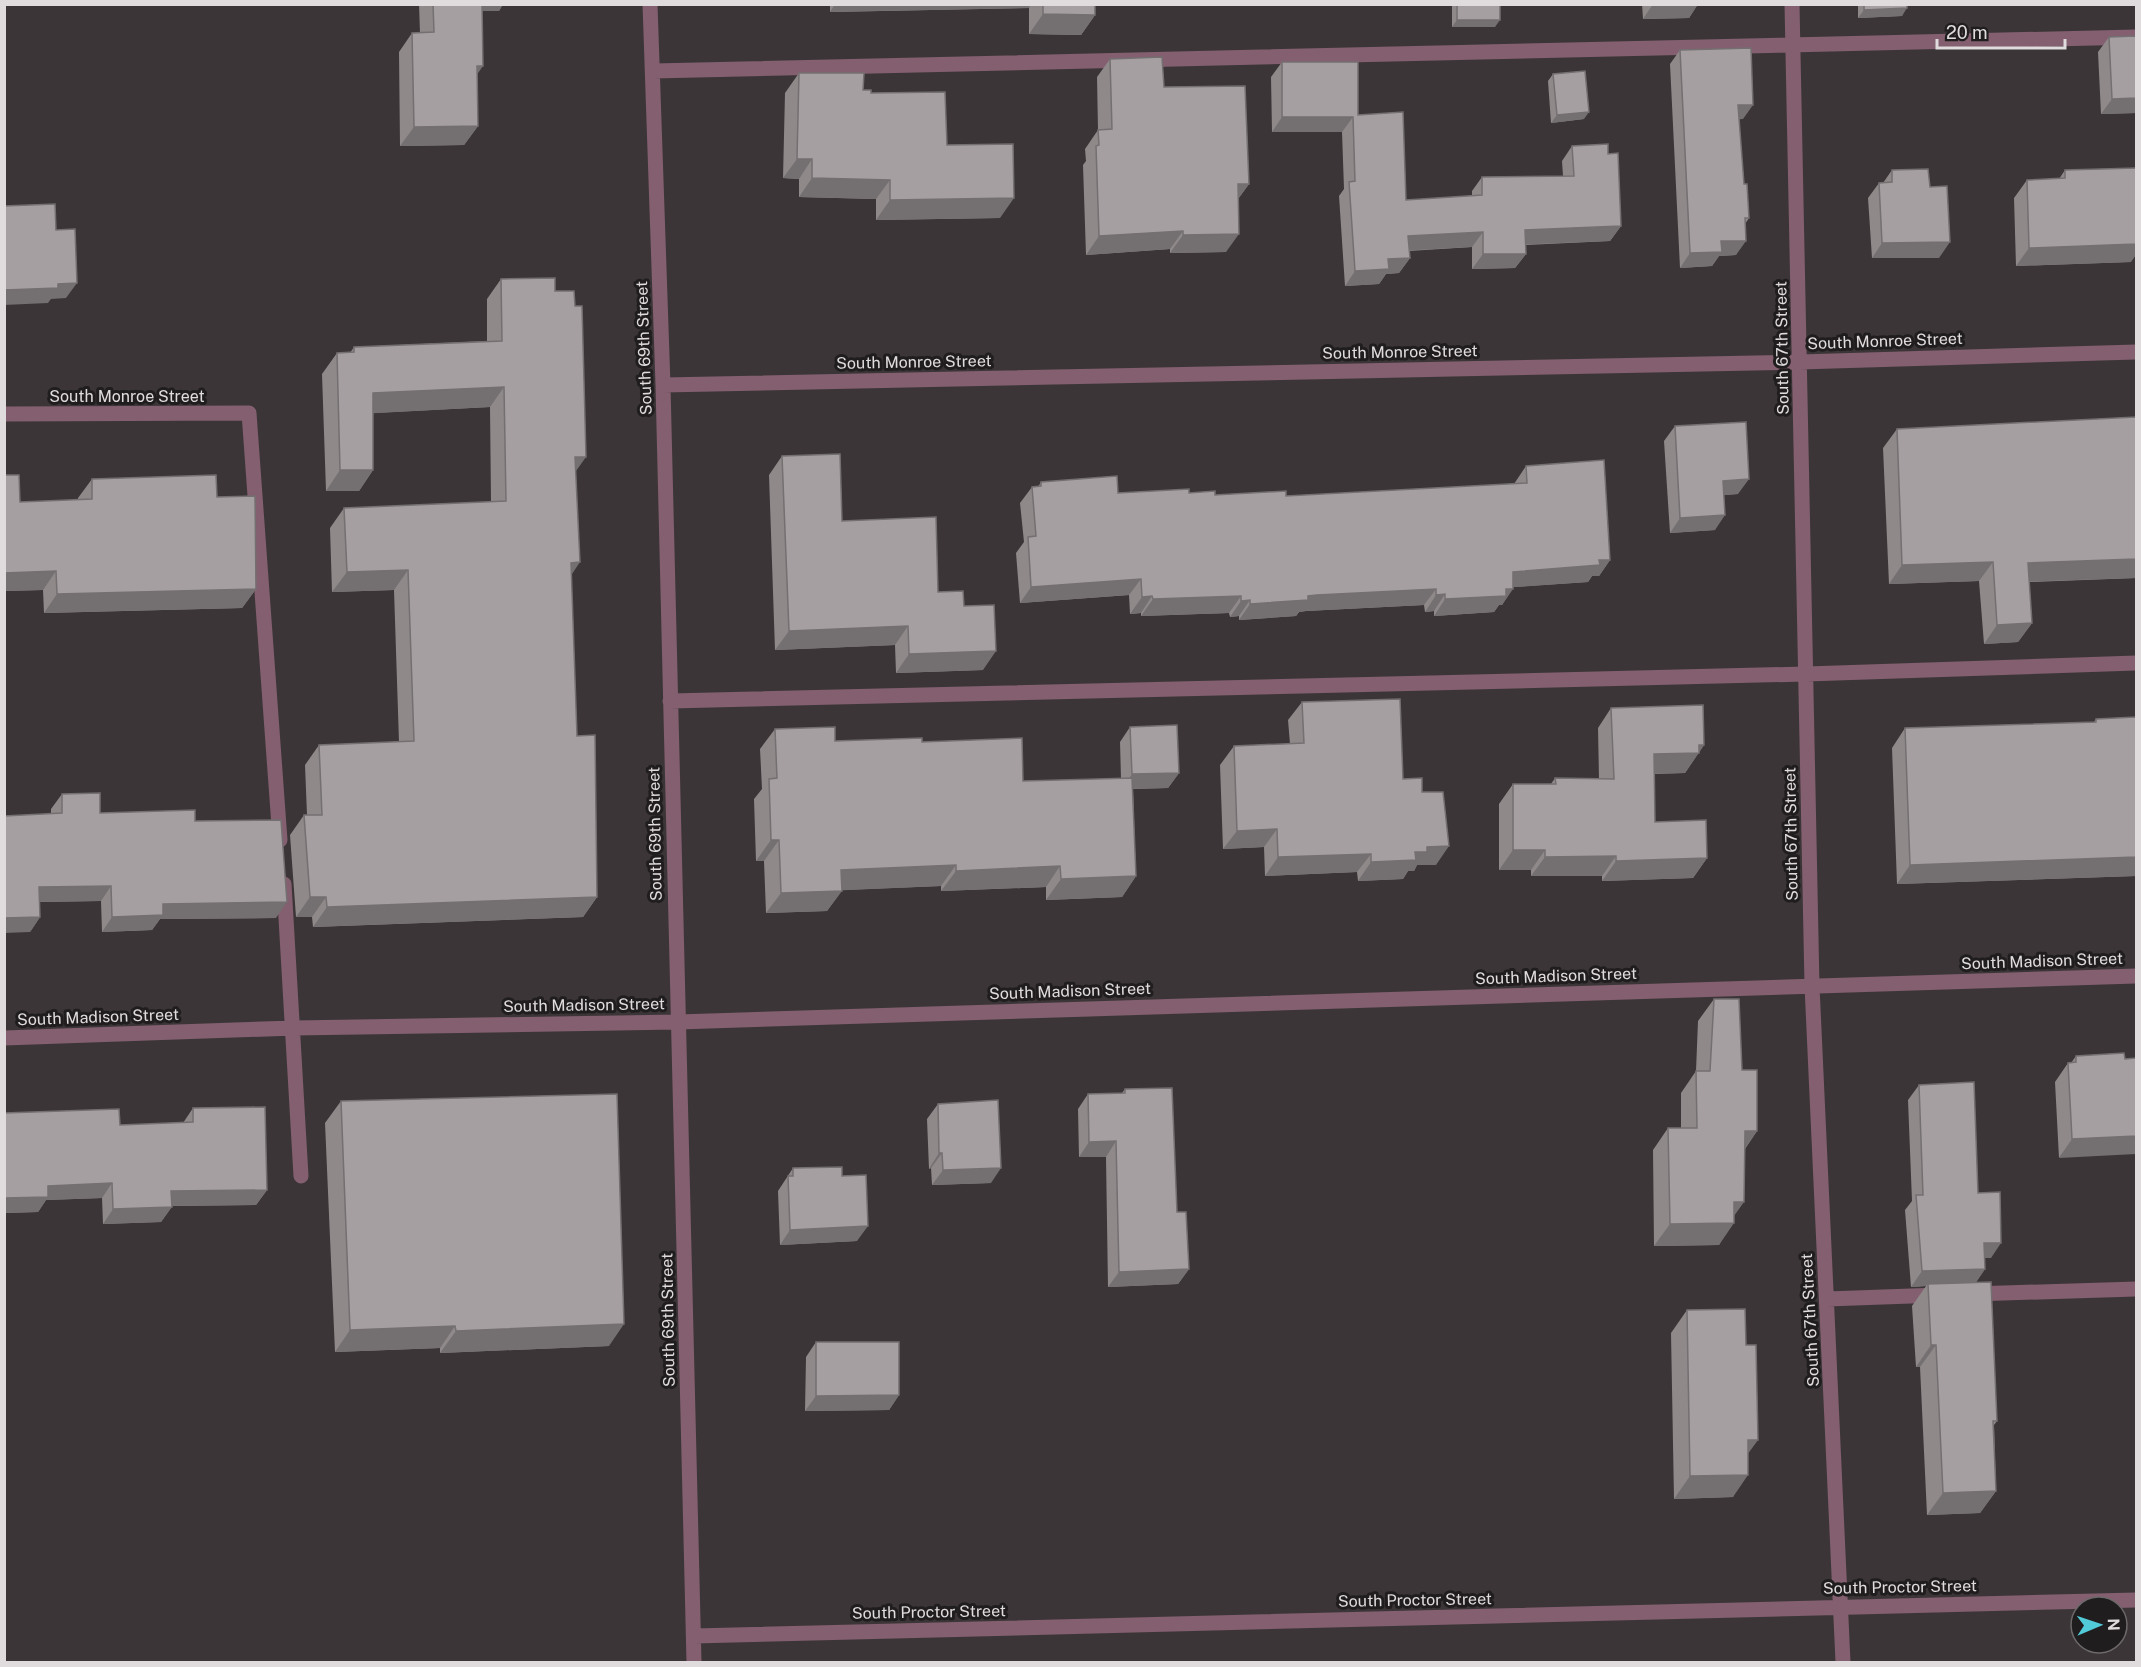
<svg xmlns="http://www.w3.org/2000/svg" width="2141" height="1667" viewBox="0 0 2141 1667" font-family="'Public Sans',sans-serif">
<rect width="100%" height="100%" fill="#3b3537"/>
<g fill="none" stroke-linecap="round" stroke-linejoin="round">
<path stroke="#835f6f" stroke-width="15" d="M 650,4 L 663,385 L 694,1662
M 1792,4 L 1812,986 L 1843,1662
M 653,71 L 2136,37
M 663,385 L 1800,362 L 2136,352
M 4,414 L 249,413 L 280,840
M 670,701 L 1806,674 L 2136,663
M 284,884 L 301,1176
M 4,1038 L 294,1028 L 678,1022 L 2136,976
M 1972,1294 L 2136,1289
M 1827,1299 L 1939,1295
M 694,1636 L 2136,1600"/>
</g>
<path fill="#8f898a" d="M 419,4 L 503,4 L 499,11 L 482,11 L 477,74 L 478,126 L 464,145 L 400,146 L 399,52 L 412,33 L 420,33 Z
M 830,4 L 1095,4 L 1095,15 L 1081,35 L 1029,34 L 1029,8 L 830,12 Z
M 1452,4 L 1500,4 L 1495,27 L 1452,27 Z
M 1642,4 L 1698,4 L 1689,18 L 1643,19 Z
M 1858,4 L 1907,4 L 1902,16 L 1858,18 Z
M 2136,36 L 2136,113 L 2101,114 L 2098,52 L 2109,37 Z
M 1680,50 L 1743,119 L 1739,119 L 1744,184 L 1749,218 L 1745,224 L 1736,255 L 1719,256 L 1712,266 L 1680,268 L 1670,64 Z
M 1110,59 L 1164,87 L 1249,184 L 1238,199 L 1226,252 L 1170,253 L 1170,249 L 1086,255 L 1083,165 L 1086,161 L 1085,149 L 1098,130 L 1097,77 Z
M 1282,62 L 1358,115 L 1406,200 L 1472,196 L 1472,191 L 1482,177 L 1563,176 L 1562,161 L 1572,146 L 1608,154 L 1621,226 L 1610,241 L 1526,245 L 1526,254 L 1515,268 L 1472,269 L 1472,247 L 1409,251 L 1410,258 L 1399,273 L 1386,274 L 1379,284 L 1345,286 L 1339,196 L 1344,189 L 1342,132 L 1272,132 L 1271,77 Z
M 799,73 L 871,93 L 947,145 L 1000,218 L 876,220 L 876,199 L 799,197 L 799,179 L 783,178 L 785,93 Z
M 1553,74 L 1584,119 L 1551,123 L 1548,81 Z
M 1892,170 L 1930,187 L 1939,258 L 1872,258 L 1868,198 L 1879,183 L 1883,183 Z
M 2065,170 L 2131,262 L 2016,266 L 2014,198 L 2027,180 L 2059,179 Z
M 501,279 L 555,291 L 576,471 L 571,575 L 577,736 L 597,897 L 583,917 L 313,927 L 312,917 L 296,917 L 290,835 L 304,815 L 307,815 L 305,765 L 319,745 L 399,742 L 394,590 L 332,592 L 330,528 L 344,508 L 491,502 L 490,407 L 373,413 L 373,470 L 359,491 L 326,491 L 322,374 L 337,353 L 350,353 L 354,347 L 487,341 L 487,299 Z
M 2136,417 L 2136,578 L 2029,582 L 2032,623 L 2018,642 L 1984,644 L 1979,581 L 1889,584 L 1883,448 L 1897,429 Z
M 1675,426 L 1738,494 L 1724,495 L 1715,530 L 1670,533 L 1664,441 Z
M 782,456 L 842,521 L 938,592 L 964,606 L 983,670 L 896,673 L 895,645 L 775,650 L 769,475 Z
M 1526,466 L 1610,560 L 1599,576 L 1592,576 L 1588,582 L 1513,587 L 1502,605 L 1499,605 L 1494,612 L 1434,616 L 1434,611 L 1425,612 L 1424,605 L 1306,611 L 1299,612 L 1296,616 L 1239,620 L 1239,616 L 1230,617 L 1229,613 L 1141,616 L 1141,613 L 1130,614 L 1129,595 L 1020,603 L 1016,553 L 1024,542 L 1020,503 L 1032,487 L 1038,487 L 1041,482 L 1118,493 L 1189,493 L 1215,495 L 1286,496 L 1514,484 Z
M 4,475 L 20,502 L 78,500 L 78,498 L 92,479 L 217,497 L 256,589 L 242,608 L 44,613 L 43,590 L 4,591 Z
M 1302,702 L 1422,792 L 1436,865 L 1417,865 L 1414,871 L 1408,871 L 1403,879 L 1358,881 L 1357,872 L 1265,876 L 1264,847 L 1223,849 L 1220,765 L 1234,746 L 1290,744 L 1288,720 Z
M 1611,708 L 1704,745 L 1685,773 L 1654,774 L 1655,822 L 1707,858 L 1693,878 L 1602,881 L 1602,876 L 1531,876 L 1531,870 L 1499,870 L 1499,804 L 1513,784 L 1551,784 L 1555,778 L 1599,779 L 1598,728 Z
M 2136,717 L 2136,876 L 1897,884 L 1892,748 L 1905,728 L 2094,722 L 2096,719 Z
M 1130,727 L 1179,773 L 1168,788 L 1133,789 L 1136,876 L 1122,897 L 1046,900 L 1046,887 L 941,891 L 941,886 L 842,890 L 827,911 L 766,913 L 764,861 L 756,861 L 754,799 L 762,789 L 760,749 L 775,729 L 835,741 L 922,742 L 1023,781 L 1121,779 L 1120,742 Z
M 62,794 L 100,813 L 195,821 L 276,918 L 160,919 L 152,930 L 102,932 L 101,901 L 40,902 L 40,917 L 30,932 L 51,814 L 51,809 Z
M 1714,999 L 1742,1070 L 1757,1131 L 1745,1149 L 1734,1216 L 1719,1245 L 1654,1246 L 1653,1150 L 1668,1128 L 1681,1128 L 1681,1093 L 1696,1071 L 1698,1021 Z
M 2076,1056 L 2125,1059 L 2136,1058 L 2059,1158 L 2055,1082 L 2068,1063 L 2071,1063 Z
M 1919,1085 L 1978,1193 L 1991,1258 L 1985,1258 L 1985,1269 L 1976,1282 L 1997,1421 L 1994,1425 L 1996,1491 L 1980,1513 L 1927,1515 L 1920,1367 L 1916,1367 L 1912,1306 L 1926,1286 L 1911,1287 L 1905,1210 L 1912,1201 L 1908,1100 Z
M 1125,1089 L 1177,1212 L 1189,1269 L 1178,1284 L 1108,1287 L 1106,1157 L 1079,1157 L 1078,1109 L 1088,1094 L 1122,1093 Z
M 341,1101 L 609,1346 L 440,1353 L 440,1348 L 335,1352 L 325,1123 Z
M 938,1104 L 991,1183 L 932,1185 L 931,1168 L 929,1169 L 927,1119 Z
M 193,1108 L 267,1190 L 256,1205 L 172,1206 L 161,1222 L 103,1224 L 102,1198 L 46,1200 L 38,1212 L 4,1213 L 4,1113 L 120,1125 L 183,1123 Z
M 793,1168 L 842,1176 L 857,1241 L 780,1245 L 778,1191 Z
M 1687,1310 L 1748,1454 L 1733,1497 L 1674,1499 L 1671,1333 Z
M 816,1342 L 899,1395 L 889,1410 L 805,1411 L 806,1357 Z"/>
<path fill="#746f71" d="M 473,4 L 503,4 L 499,11 L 468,11 Z
M 835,4 L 1031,4 L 1029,8 L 830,12 Z
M 1653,4 L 1698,4 L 1689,18 L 1643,19 Z
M 1907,8 L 1902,16 L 1858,18 L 1864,10 Z
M 1043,14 L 1095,15 L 1081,35 L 1029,34 Z
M 1457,20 L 1500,20 L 1495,27 L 1452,27 Z
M 477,66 L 483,66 L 469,86 Z
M 2136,98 L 2136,113 L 2101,114 L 2112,99 Z
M 1738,105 L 1753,105 L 1743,119 L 1728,120 Z
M 1589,112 L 1584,119 L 1551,123 L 1557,115 Z
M 1282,117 L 1353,117 L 1342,132 L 1272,132 Z
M 478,126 L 464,145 L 400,146 L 414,127 Z
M 797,159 L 812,159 L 799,179 L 783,178 Z
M 812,178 L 890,180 L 876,199 L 799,197 Z
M 1238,184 L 1249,184 L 1236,202 Z
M 1014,198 L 1000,218 L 876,220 L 890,200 Z
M 1621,226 L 1610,241 L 1515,245 L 1525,230 Z
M 1183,231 L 1170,249 L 1086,255 L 1099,236 Z
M 1483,232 L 1472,247 L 1398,251 L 1408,236 Z
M 1239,234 L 1226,252 L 1170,253 L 1183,235 Z
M 2136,237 L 2136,255 L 2131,262 L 2016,266 L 2029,248 Z
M 1721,241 L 1746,241 L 1736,255 L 1719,256 L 1712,266 L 1680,268 L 1690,253 Z
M 1950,242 L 1939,258 L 1872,258 L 1882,243 Z
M 1483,254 L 1526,254 L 1515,268 L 1472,269 Z
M 1410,258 L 1399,273 L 1386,274 L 1379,284 L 1345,286 L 1355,271 L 1388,259 Z
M 77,283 L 66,298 L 51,299 L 48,303 L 4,305 L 4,290 L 58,284 Z
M 504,387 L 490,407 L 359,414 L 373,393 Z
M 575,457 L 586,457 L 571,478 Z
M 340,470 L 373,470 L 359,491 L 326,491 Z
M 1749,479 L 1738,494 L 1713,496 L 1723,481 Z
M 1725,515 L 1715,530 L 1670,533 L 1680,518 Z
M 2136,559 L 2136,578 L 2014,582 L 2028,563 Z
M 1599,560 L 1610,560 L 1599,576 L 1592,576 L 1588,582 L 1501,588 L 1513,572 Z
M 580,562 L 566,583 L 571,563 Z
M 1993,562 L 1979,581 L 1889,584 L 1902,565 Z
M 408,570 L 394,590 L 332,592 L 347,572 Z
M 56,571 L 43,590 L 4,591 L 4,573 Z
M 1141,579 L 1129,595 L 1020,603 L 1031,587 Z
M 256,589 L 242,608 L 44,613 L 57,594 Z
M 1436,589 L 1424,605 L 1306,611 L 1299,612 L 1296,616 L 1239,620 L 1250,604 L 1317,595 Z
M 1506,589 L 1513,589 L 1502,605 L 1499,605 L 1494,612 L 1434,616 L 1445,599 Z
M 1445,594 L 1434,611 L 1425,612 L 1436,595 Z
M 1152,596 L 1141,613 L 1130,614 L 1142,597 Z
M 1241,596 L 1229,613 L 1141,616 L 1153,599 Z
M 1250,600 L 1239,616 L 1230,617 L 1241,601 Z
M 2032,623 L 2018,642 L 1984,644 L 1997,625 Z
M 908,626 L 895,645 L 775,650 L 789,631 Z
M 996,651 L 983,670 L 896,673 L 909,654 Z
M 1699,745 L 1704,745 L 1685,773 L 1640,774 L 1654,754 Z
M 1179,773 L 1168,788 L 1122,789 L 1132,774 Z
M 1277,829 L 1264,847 L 1223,849 L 1237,831 Z
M 771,840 L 779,840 L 764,861 L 756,861 Z
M 1449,846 L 1436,865 L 1417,865 L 1414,871 L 1408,871 L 1403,879 L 1358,881 L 1371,862 L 1415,852 L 1427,847 Z
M 1513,850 L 1545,850 L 1531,870 L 1499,870 Z
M 1371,854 L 1357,872 L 1265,876 L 1278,857 Z
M 1616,856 L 1602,876 L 1531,876 L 1545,857 Z
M 2136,857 L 2136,876 L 1897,884 L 1910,865 Z
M 1707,858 L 1693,878 L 1602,881 L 1616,861 Z
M 956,865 L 941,886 L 826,891 L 841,870 Z
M 1060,866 L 1046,887 L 941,891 L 956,871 Z
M 1136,876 L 1122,897 L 1046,900 L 1061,879 Z
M 111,886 L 101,901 L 29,902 L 39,887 Z
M 842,891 L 827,911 L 766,913 L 781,893 Z
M 310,897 L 326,897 L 312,917 L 296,917 Z
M 597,897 L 583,917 L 313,927 L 327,907 Z
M 287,902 L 276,918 L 160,919 L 152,930 L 102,932 L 112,917 L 163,904 Z
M 40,917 L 30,932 L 4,933 L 4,918 Z
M 1745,1131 L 1757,1131 L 1742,1153 Z
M 2136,1136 L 2136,1154 L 2059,1158 L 2072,1139 Z
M 1116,1141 L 1106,1157 L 1079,1157 L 1089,1142 Z
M 939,1153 L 942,1153 L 931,1168 L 929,1169 Z
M 1001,1168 L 991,1183 L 932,1185 L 943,1170 Z
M 112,1183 L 102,1198 L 46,1200 L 38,1212 L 4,1213 L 4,1198 L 48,1186 Z
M 267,1190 L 256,1205 L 161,1206 L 171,1191 Z
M 1734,1202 L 1744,1202 L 1729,1223 L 1734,1223 L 1719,1245 L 1654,1246 L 1670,1224 Z
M 172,1207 L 161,1222 L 103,1224 L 113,1209 Z
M 868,1226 L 857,1241 L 780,1245 L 790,1230 Z
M 1984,1243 L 2001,1243 L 1991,1258 L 1974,1258 Z
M 1189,1269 L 1178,1284 L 1108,1287 L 1119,1272 Z
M 1985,1269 L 1975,1284 L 1928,1284 L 1926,1286 L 1911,1287 L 1922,1271 Z
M 624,1324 L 609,1346 L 440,1353 L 456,1331 Z
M 455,1326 L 440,1348 L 335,1352 L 350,1330 Z
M 1931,1345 L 1936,1345 L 1920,1367 L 1916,1367 Z
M 899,1395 L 889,1410 L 805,1411 L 816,1396 Z
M 1748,1440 L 1758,1440 L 1742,1462 Z
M 1748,1475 L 1733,1497 L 1674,1499 L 1690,1476 Z
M 1996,1491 L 1980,1513 L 1927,1515 L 1943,1493 Z"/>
<path fill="#a69fa1" stroke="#746f71" stroke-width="1.5" d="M 433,4 L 482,4 L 483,66 L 477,66 L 478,126 L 414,127 L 412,33 L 434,32 Z
M 1043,4 L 1095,4 L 1095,15 L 1043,14 Z
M 1457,4 L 1500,4 L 1500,20 L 1457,20 Z
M 1864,4 L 1907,4 L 1907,8 L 1864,10 Z
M 2136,36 L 2136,98 L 2112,99 L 2109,37 Z
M 1751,48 L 1753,105 L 1738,105 L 1744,184 L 1747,184 L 1749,218 L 1745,218 L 1746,241 L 1721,241 L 1722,252 L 1690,253 L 1680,50 Z
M 1162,57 L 1164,87 L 1245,86 L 1249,184 L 1238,184 L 1239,234 L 1183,235 L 1183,231 L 1099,236 L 1096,146 L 1099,145 L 1098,130 L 1112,129 L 1110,59 Z
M 1282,62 L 1358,62 L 1358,115 L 1403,112 L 1406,200 L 1482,195 L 1482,177 L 1574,176 L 1572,146 L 1608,144 L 1608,154 L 1618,153 L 1621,226 L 1525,230 L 1526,254 L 1483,254 L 1483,232 L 1408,236 L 1410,258 L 1388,259 L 1389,269 L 1355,271 L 1349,182 L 1355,181 L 1353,117 L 1282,117 Z
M 1585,71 L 1589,112 L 1557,115 L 1553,74 Z
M 799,73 L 864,73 L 863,90 L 871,90 L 871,93 L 945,92 L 947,145 L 1013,144 L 1014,198 L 890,200 L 890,180 L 812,178 L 812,159 L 797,159 Z
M 2136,168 L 2136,244 L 2029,248 L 2027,180 L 2065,178 L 2065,170 Z
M 1928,169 L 1930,187 L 1947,186 L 1950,242 L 1882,243 L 1879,183 L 1892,182 L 1892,170 Z
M 55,204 L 56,230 L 75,229 L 77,283 L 58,284 L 58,288 L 4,290 L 4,206 Z
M 555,278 L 555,291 L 574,291 L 575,306 L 582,306 L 586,457 L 575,457 L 580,562 L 571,563 L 577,736 L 595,735 L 597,897 L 327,907 L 326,897 L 310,897 L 304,815 L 322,815 L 319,745 L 414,741 L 408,570 L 347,572 L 344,508 L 506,501 L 504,387 L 373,393 L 373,470 L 340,470 L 337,353 L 354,352 L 354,347 L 502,341 L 501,279 Z
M 2136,417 L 2136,559 L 2028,563 L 2032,623 L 1997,625 L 1993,562 L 1902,565 L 1897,429 Z
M 1746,422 L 1749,479 L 1723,481 L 1725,515 L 1680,518 L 1675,426 Z
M 840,454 L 842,521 L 936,517 L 938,592 L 963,591 L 964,606 L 994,605 L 996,651 L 909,654 L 908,626 L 789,631 L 782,456 Z
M 1604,460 L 1610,560 L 1599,560 L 1600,565 L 1513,572 L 1513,589 L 1506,589 L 1506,596 L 1445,599 L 1445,594 L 1436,595 L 1436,589 L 1317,595 L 1308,596 L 1308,600 L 1250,604 L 1250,600 L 1241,601 L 1241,596 L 1153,599 L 1152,596 L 1142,597 L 1141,579 L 1031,587 L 1028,537 L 1036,536 L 1032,487 L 1041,486 L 1041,482 L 1117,476 L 1118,493 L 1189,489 L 1189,493 L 1215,491 L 1215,495 L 1286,491 L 1286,496 L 1527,483 L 1526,466 Z
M 4,475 L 19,475 L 20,502 L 92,499 L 92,479 L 216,475 L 217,497 L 255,496 L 256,589 L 57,594 L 56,571 L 4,573 Z
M 1400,699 L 1403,779 L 1422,778 L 1422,792 L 1443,792 L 1449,846 L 1427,847 L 1427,852 L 1415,852 L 1416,860 L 1371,862 L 1371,854 L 1278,857 L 1277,829 L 1237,831 L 1234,746 L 1304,743 L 1302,702 Z
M 1703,705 L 1704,745 L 1699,745 L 1699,753 L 1654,754 L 1655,822 L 1706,820 L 1707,858 L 1616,861 L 1616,856 L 1545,857 L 1545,850 L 1513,850 L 1513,784 L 1556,784 L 1555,778 L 1614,779 L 1611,708 Z
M 2136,717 L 2136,857 L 1910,865 L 1905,728 L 2096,722 L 2096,719 Z
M 1177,725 L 1179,773 L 1132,774 L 1130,727 Z
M 835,727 L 835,741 L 922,738 L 922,742 L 1022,738 L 1023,781 L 1132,778 L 1136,876 L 1061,879 L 1060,866 L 956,871 L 956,865 L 841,870 L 842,891 L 781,893 L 779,840 L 771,840 L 769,779 L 777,778 L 775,729 Z
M 100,793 L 100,813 L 195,810 L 195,821 L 281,820 L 287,902 L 163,904 L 163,915 L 112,917 L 111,886 L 39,887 L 40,917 L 4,918 L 4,816 L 62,813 L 62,794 Z
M 1714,999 L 1739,999 L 1742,1070 L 1757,1070 L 1757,1131 L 1745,1131 L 1744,1202 L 1734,1202 L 1734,1223 L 1670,1224 L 1668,1128 L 1697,1128 L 1696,1071 L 1710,1071 Z
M 2124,1053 L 2125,1059 L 2136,1058 L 2136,1136 L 2072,1139 L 2068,1063 L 2076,1062 L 2076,1056 Z
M 1974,1082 L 1978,1193 L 2000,1192 L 2001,1243 L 1984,1243 L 1985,1269 L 1922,1271 L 1916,1195 L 1923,1195 L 1919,1085 Z
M 1172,1088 L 1177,1212 L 1186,1212 L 1189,1269 L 1119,1272 L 1116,1141 L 1089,1142 L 1088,1094 L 1125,1093 L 1125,1089 Z
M 617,1094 L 624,1324 L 456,1331 L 455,1326 L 350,1330 L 341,1101 Z
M 998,1100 L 1001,1168 L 943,1170 L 942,1153 L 939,1153 L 938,1104 Z
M 265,1107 L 267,1190 L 171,1191 L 172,1207 L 113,1209 L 112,1183 L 48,1186 L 48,1197 L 4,1198 L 4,1113 L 119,1109 L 120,1125 L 193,1122 L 193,1108 Z
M 842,1167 L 842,1176 L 866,1175 L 868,1226 L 790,1230 L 788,1176 L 793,1176 L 793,1168 Z
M 1991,1282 L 1997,1421 L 1993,1421 L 1996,1491 L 1943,1493 L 1936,1345 L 1931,1345 L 1928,1284 Z
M 1745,1309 L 1746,1345 L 1756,1345 L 1758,1440 L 1748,1440 L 1748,1475 L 1690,1476 L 1687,1310 Z
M 816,1342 L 899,1342 L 899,1395 L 816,1396 Z"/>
<g text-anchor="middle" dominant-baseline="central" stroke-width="6" stroke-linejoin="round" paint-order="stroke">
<g font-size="16" fill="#e0dcde" stroke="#201d1e">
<text transform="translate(1885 341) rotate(-2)">South Monroe Street</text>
<text transform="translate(644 348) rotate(-92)">South 69th Street</text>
<text transform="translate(1782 348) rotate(-91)">South 67th Street</text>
<text transform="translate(1400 352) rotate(-1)">South Monroe Street</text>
<text transform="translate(914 362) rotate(-1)">South Monroe Street</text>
<text x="127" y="396">South Monroe Street</text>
<text transform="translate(655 834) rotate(-91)">South 69th Street</text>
<text transform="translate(1791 834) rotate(-91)">South 67th Street</text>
<text transform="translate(2042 961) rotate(-2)">South Madison Street</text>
<text transform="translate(1556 976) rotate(-2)">South Madison Street</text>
<text transform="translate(1070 991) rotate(-2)">South Madison Street</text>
<text transform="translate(584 1005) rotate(-1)">South Madison Street</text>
<text transform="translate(98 1017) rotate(-2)">South Madison Street</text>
<text transform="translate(668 1320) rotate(-91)">South 69th Street</text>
<text transform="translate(1810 1320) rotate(-93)">South 67th Street</text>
<text transform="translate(1900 1587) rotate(-1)">South Proctor Street</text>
<text transform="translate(1415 1600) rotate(-1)">South Proctor Street</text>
<text transform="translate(929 1612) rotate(-1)">South Proctor Street</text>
</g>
</g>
<rect width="2141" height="1667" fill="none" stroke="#e0dcde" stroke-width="12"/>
<g transform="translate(2099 1625) rotate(88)"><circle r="28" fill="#201d1e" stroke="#6d696b" stroke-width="1.5"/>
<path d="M0-4.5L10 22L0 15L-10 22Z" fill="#52cbd9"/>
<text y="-9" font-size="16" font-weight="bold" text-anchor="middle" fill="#e0dcde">N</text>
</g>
<path d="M1937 39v9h128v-9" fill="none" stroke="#e0dcde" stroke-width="3"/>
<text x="1946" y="39" font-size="18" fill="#e0dcde" stroke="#201d1e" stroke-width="4.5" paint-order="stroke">20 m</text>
</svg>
